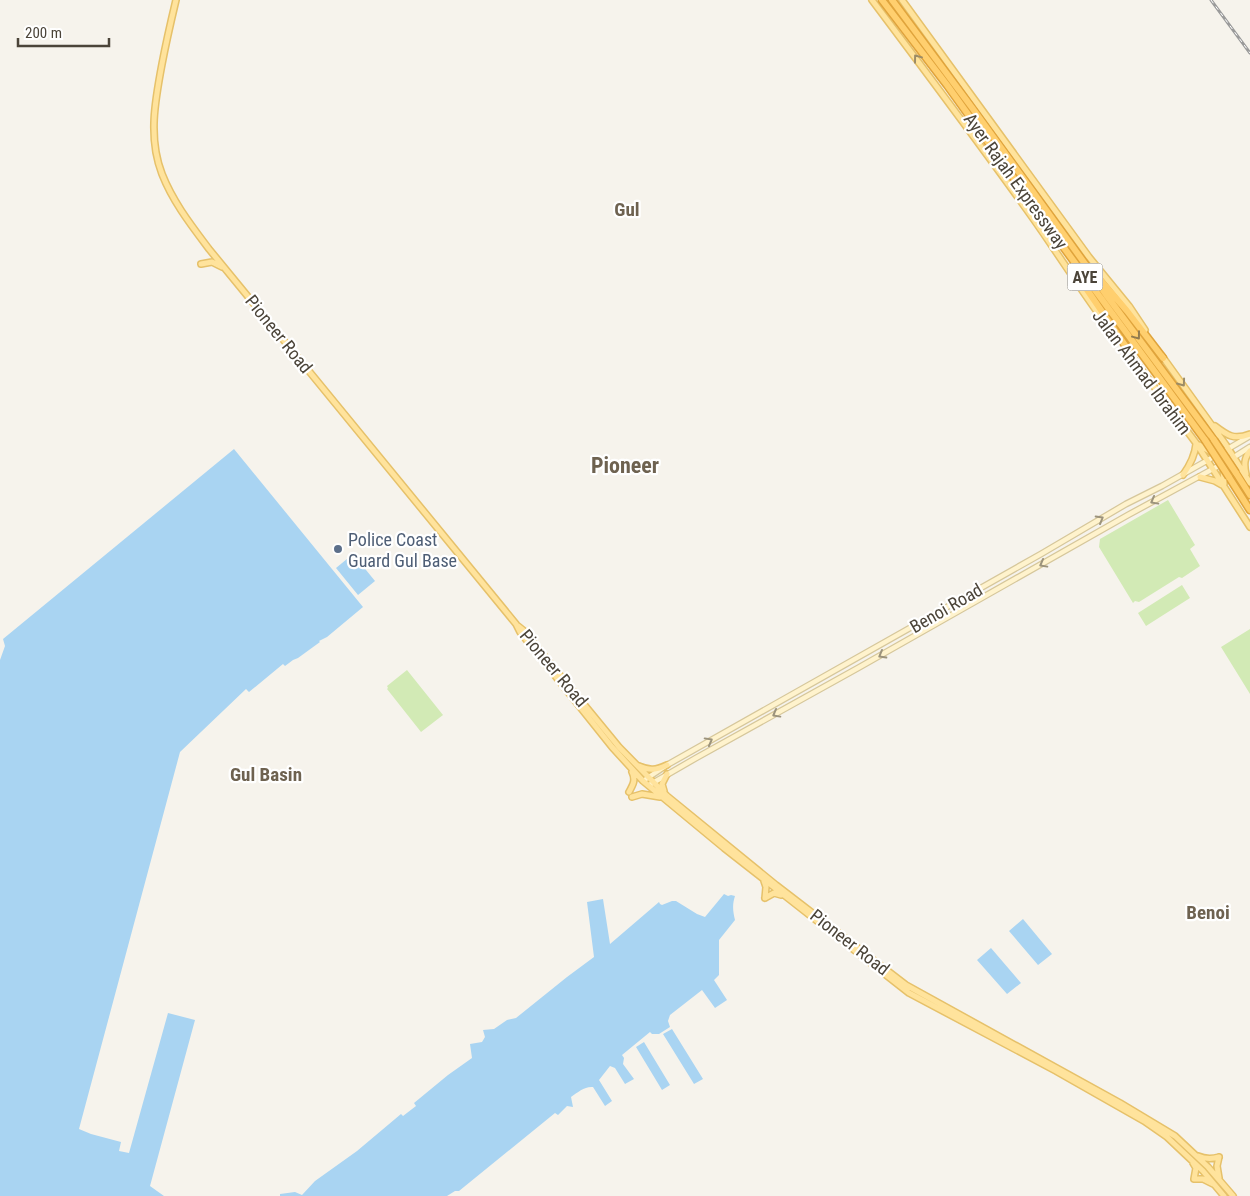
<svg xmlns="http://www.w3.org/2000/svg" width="1250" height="1196" viewBox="0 0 1250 1196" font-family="'Roboto Condensed',sans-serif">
<rect width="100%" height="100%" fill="#f6f3ec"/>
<path fill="#d2eab5" d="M 1168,500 L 1195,545 L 1190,549 L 1200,566 L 1182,578 L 1179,577 L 1139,602 L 1135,601 L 1133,603 L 1099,547 L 1100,539 Z
M 1182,585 L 1190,598 L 1146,626 L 1138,613 Z
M 1250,629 L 1250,694 L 1221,647 Z
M 407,670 L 443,715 L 421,732 L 387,689 L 388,688 L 387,686 Z"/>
<path fill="#a9d4f2" d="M 234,449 L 363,607 L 327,637 L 319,641 L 320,642 L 298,658 L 293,660 L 285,666 L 283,664 L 249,692 L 246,689 L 180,752 L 79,1129 L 91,1134 L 121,1142 L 119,1151 L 129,1153 L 168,1013 L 195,1020 L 150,1186 L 164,1196 L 0,1196 L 0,660 L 5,646 L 3,639 Z
M 353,554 L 375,581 L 358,595 L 336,568 Z
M 724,894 L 728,896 L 731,895 L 735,896 C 732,905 733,912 735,920 L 719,940 L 719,975 L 714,980 L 727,1000 L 715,1008 L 702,990 L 670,1015 L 668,1021 L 670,1027 L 659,1034 L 652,1034 L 650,1032 L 622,1055 L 624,1058 L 623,1064 L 634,1079 L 625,1084 L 615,1068 L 610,1066 L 599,1080 L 612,1101 L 605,1106 L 593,1087 C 585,1086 578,1092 571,1097 L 573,1107 L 567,1106 L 558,1115 L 555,1113 L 459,1191 L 455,1191 L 447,1196 L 280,1196 L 280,1194 L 295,1192 L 302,1195 L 315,1181 L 357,1151 L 401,1114 L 403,1116 L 416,1106 L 414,1103 L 448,1075 L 472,1058 L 470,1044 L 482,1042 L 485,1037 L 483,1030 L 494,1029 L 507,1020 L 516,1018 L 567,977 L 594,957 L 587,902 L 603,899 L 610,944 L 659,902 L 660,904 L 662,905 L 672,901 L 676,901 L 697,914 L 705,917 Z
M 1023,919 L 1052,954 L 1038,965 L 1009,931 Z
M 991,948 L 1021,983 L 1007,994 L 977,960 Z
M 672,1029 L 703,1079 L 694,1084 L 663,1034 Z
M 644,1042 L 670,1085 L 662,1090 L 636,1047 Z"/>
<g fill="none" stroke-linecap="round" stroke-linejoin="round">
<defs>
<path id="secondary" d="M 1226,450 L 1250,436
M 1231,459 L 1250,447
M 646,779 L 667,765 L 1041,554 L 1126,504 L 1162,486 L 1217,455
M 651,784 L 696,758 L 858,668 L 1128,515 L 1222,464"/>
<path id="primary" d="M 176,0 C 171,21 166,43 162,64 C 155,101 148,138 162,174 C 173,202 191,225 209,249 L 516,624 L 520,632 L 612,747 L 643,781 L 724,848 L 909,993 L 1056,1071 L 1144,1121 L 1167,1137 L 1203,1171 L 1224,1196
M 872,0 C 926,72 980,144 1032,217 C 1061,258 1087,300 1117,339
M 902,0 L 1089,257 L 1129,306 L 1145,330
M 201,264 L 212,262 L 222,267
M 1129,353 L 1196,443 L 1250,527
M 1162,356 L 1226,445 L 1250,483
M 1215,426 C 1228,436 1234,440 1250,434
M 1199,445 L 1213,453 L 1227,459
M 1246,474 C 1244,465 1244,458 1250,451
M 1183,475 C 1190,465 1195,456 1196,444
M 1200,477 L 1215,481 L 1222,485
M 1224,484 L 1223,466 L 1227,449
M 518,626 L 523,630 L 619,747 L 667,796 L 776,885 L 906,985 L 1120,1103 L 1175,1136 L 1208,1167 L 1233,1196
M 639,766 C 650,771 656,770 667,765
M 664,791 L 662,784 L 667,774
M 629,792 C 633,785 636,780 632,772
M 632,797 L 642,794 L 660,797
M 764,881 L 766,887 L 765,898
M 765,898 L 774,893 L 781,895
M 1198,1156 C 1205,1159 1212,1159 1219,1157
M 1193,1163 L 1196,1168 L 1194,1179 L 1203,1179 L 1213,1184
M 1219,1178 L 1217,1166 L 1219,1157"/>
<path id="motorway" d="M 882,0 L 947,85 L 1059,241 L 1205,440
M 892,0 L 973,109 L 1088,268 L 1107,296 L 1214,440
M 1074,268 L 1081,281 L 1131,354
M 1098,277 L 1127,311 L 1163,358
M 1236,473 L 1250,495
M 1229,477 L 1250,510"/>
</defs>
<use href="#secondary" stroke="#d6c79b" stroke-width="7"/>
<use href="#primary" stroke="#e6c16a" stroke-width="8"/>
<use href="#motorway" stroke="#e0a43c" stroke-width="9"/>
<use href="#secondary" stroke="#fff3cd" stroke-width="4.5"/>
<use href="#primary" stroke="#ffe39c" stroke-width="5"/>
<use href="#motorway" stroke="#ffcf6e" stroke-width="6"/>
<defs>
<path id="rail" d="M 1211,0 L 1250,53"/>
</defs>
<use href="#rail" stroke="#9a9a9a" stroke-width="3"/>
<use href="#rail" stroke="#fff" stroke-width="1" stroke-dasharray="4" stroke-linecap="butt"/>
<defs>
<path id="motorway-bridge" d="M 1205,440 L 1229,477
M 1214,440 L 1236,473"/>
</defs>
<use href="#motorway-bridge" stroke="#e0a43c" stroke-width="9" stroke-linecap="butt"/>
<use href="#motorway-bridge" stroke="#ffcf6e" stroke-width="6"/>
</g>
<defs><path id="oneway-chevron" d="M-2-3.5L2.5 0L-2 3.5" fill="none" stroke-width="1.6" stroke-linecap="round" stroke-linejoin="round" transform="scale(1.25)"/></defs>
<g stroke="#9c8c66">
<use href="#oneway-chevron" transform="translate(917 58) rotate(-127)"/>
<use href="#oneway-chevron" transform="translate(1182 383) rotate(54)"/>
</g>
<use stroke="#937c4e" href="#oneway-chevron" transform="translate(1137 336) rotate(53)"/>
<g stroke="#9c937c">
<use href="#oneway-chevron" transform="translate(1154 501) rotate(151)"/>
<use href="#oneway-chevron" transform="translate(1100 519) rotate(-30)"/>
<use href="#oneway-chevron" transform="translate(1043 564) rotate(151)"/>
<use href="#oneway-chevron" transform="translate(882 655) rotate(150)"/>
<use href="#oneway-chevron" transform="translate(776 714) rotate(151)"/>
<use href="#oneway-chevron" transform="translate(709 741) rotate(-29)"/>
</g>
<circle fill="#5c6f8a" stroke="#fff" stroke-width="2" cx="338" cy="549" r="5"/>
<g text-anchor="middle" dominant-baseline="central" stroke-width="4.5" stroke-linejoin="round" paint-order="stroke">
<rect fill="#fff" stroke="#817c74" stroke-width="1" x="1067.5" y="263.5" width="35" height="27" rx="4"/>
<g font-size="16" font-weight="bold" fill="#4b4439">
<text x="1085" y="277">AYE</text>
</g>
<g font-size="18" fill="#4b4439" stroke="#fff">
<text transform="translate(1016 181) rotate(54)">Ayer Rajah Expressway</text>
<text transform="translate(279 334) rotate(51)">Pioneer Road</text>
<text transform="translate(1142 372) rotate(53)">Jalan Ahmad Ibrahim</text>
<text transform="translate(946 608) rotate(-30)">Benoi Road</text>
<text transform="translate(554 668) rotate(50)">Pioneer Road</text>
<text transform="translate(850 942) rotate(38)">Pioneer Road</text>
</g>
<g font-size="18" fill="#4e5e75" stroke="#fff" text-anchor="start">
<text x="348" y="539">Police Coast<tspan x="348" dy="21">Guard Gul Base</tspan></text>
</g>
<g font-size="19" font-weight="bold" fill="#6e6250" stroke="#fff">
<text x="627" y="209">Gul</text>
<text x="266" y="774">Gul Basin</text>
<text x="1208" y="912">Benoi</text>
</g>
<g font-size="22" font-weight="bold" fill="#6e6250" stroke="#fff">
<text x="625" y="465">Pioneer</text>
</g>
</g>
<path d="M18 38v8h91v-8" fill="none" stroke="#4b4439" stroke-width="2.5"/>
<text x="25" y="38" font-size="15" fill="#4b4439" stroke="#ffffff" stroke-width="4" paint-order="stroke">200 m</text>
</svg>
